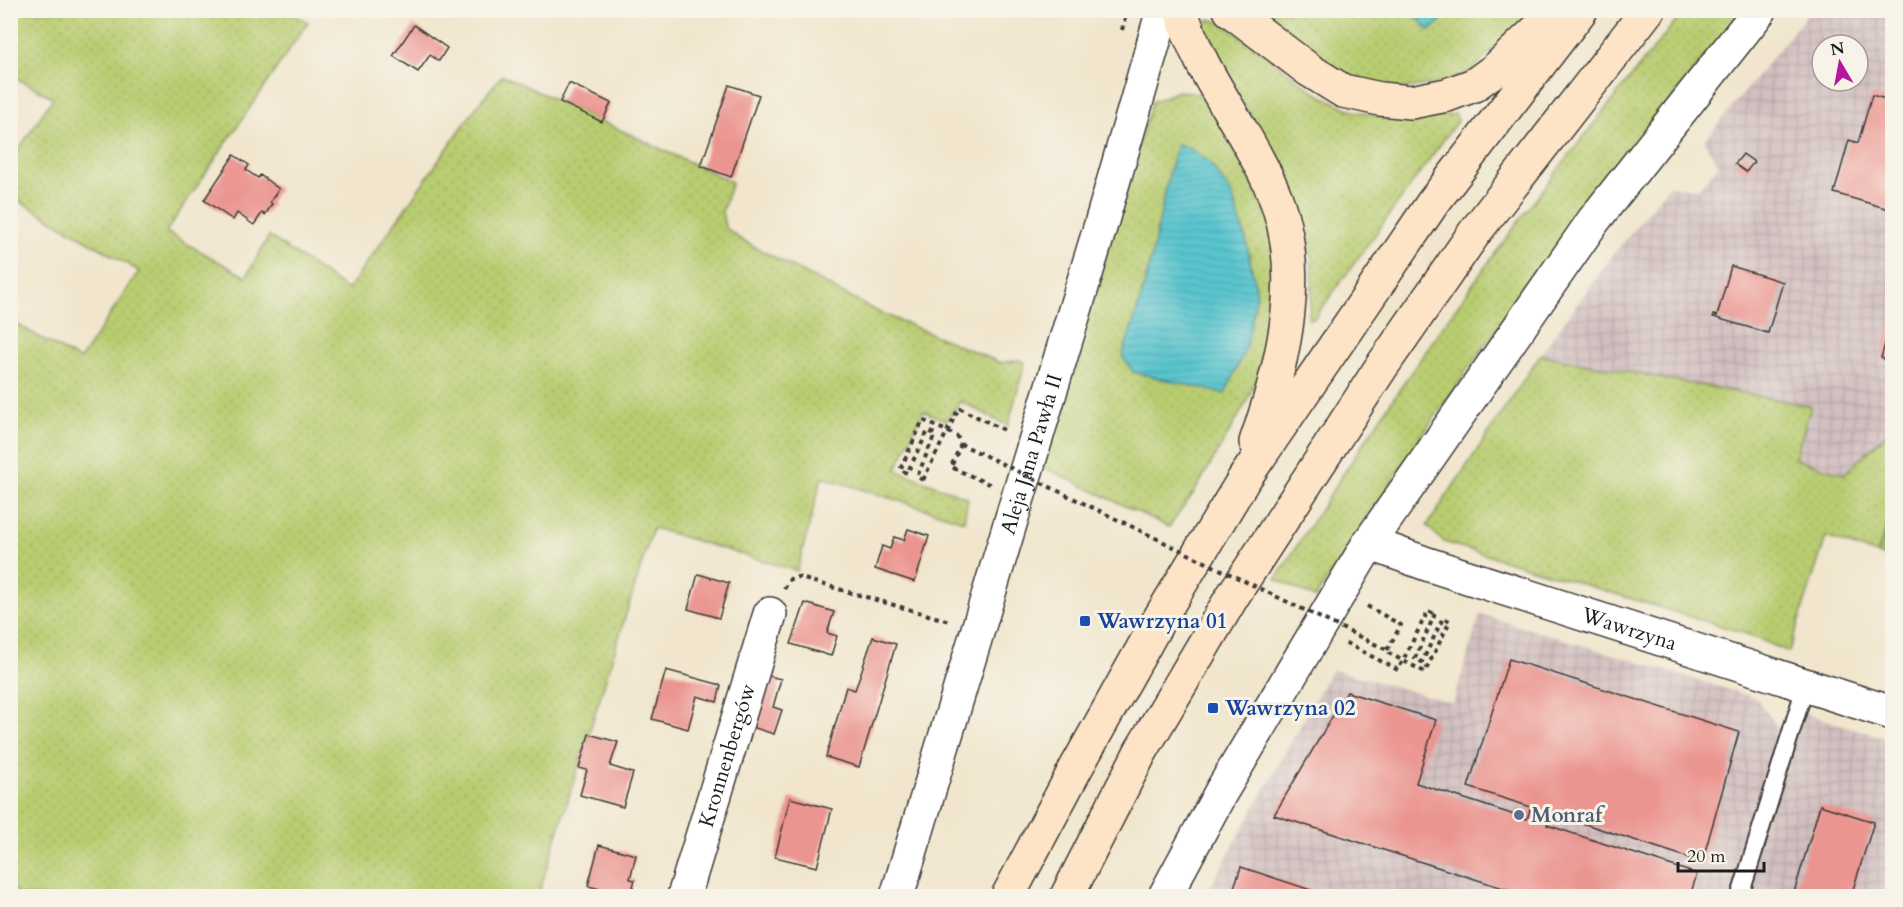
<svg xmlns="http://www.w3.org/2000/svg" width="1903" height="907" viewBox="0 0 1903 907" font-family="Cardo,serif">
<defs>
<pattern id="industrial-grid" width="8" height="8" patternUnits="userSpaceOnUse" patternTransform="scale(1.5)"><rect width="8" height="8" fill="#d2bfc0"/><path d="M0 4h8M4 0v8" fill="none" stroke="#b4a4a4"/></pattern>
<pattern id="grass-dots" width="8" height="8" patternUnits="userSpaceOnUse" patternTransform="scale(1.5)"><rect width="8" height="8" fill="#b8cc70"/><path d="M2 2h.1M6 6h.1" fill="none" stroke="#9eaf60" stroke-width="1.8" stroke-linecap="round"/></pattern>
<pattern id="forest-firs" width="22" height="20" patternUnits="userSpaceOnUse" patternTransform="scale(1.5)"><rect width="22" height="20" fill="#92b062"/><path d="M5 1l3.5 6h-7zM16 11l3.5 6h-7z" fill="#768e50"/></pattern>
<pattern id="water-rules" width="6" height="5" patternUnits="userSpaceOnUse" patternTransform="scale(1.5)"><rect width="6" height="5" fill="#58c5cf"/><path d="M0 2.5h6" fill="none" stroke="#4ca9b1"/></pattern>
</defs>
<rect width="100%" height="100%" fill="#f7f3e8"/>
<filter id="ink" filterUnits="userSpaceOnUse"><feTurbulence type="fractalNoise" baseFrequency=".0167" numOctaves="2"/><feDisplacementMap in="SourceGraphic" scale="12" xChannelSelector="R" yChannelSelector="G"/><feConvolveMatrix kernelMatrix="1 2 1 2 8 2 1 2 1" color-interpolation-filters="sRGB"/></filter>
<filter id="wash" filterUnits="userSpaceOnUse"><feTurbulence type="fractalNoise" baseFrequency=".008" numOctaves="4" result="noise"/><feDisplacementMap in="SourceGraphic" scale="24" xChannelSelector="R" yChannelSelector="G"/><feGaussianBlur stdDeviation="1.35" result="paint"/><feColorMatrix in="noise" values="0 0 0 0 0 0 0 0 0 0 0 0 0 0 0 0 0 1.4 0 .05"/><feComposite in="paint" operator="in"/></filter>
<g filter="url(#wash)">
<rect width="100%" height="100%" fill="#f1e6cd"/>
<path fill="url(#industrial-grid)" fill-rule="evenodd" d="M 1810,11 L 1892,11 L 1892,435 L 1887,434 L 1844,474 L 1794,459 L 1810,406 L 1540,355 L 1612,256 L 1669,186 L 1698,189 L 1719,165 L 1704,141 ZM 1822,45 L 1858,45 L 1858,81 L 1822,81 Z
M 1480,614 L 1756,698 L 1779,729 L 1787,708 L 1892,740 L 1892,896 L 1205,896 L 1332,669 L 1453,703 Z"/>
<path fill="url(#grass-dots)" stroke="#6a7446" stroke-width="1.5" d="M 11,11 L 287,11 L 308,22 L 166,232 L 246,277 L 269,236 L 348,290 L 477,106 L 502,75 L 732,182 L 722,212 L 725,227 L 740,239 L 874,310 L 1001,363 L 1019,360 L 1025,363 L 1008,426 L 960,401 L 947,421 L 923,411 L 896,470 L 968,498 L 964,521 L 822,477 L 797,571 L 653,528 L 538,896 L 20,896 L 10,886 L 11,321 L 80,360 L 139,271 L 11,196 L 11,161 L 53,98 L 11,75 Z
M 1256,11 L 1414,11 L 1412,12 L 1430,31 L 1451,11 L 1534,11 L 1472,70 L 1448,82 L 1398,89 L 1337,73 Z
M 1684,11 L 1741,11 C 1659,115 1576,219 1498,327 C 1434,415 1375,507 1315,598 L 1276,579 C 1339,479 1404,380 1473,284 C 1540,190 1612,100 1684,11 Z
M 1209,19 L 1222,23 L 1318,94 L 1353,111 L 1386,117 L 1433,117 L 1455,114 L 1458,120 L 1314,319 L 1308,319 L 1312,292 L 1312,259 L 1307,230 L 1283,177 L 1202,27 Z
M 1178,91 L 1192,92 L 1205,98 L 1246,171 L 1269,221 L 1278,296 L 1263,365 L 1244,407 L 1195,491 L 1169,527 L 1041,466 L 1152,102 Z
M 1540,355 L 1811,406 L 1795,459 L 1844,474 L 1887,433 L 1892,435 L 1892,511 L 1877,554 L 1826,537 L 1789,652 L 1744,633 L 1444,542 L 1427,526 Z"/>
<path fill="url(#forest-firs)" stroke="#57663f" stroke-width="1.5" d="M 1892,511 L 1892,559 L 1877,554 Z"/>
<path fill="url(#water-rules)" stroke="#3a7076" stroke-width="1.5" d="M 1414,11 L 1414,10 L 1451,11 L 1430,31 L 1412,13 Z
M 1177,145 L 1189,148 L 1210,163 L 1232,195 L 1246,239 L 1257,294 L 1246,348 L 1225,394 L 1133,372 L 1122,356 C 1138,312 1150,268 1159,222 C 1165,196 1168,170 1177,145 Z"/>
<g id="blocks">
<path fill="#eb9591" d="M 414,25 L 447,48 L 439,61 L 430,55 L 418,72 L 393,56 Z
M 569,83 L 611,103 L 602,122 L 560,102 Z
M 729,85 L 759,95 L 731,177 L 701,166 Z
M 1872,95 L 1892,101 L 1892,210 L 1834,193 L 1849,140 L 1858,143 Z
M 1743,154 L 1754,162 L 1746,172 L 1735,164 Z
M 234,155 L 249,165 L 246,170 L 258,178 L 260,175 L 279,189 L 270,202 L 272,204 L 265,215 L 262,213 L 254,225 L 237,213 L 233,220 L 204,200 Z
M 1731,266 L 1783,282 L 1768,333 L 1713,317 L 1713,315 L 1717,316 Z
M 1892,320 L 1892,362 L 1881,358 Z
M 908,529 L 929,536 L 915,582 L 875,569 L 882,546 L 890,549 L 894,537 L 904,540 Z
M 698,574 L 729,583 L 719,618 L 688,609 Z
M 805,603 L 834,612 L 827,633 L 837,636 L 831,656 L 791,644 Z
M 873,637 L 896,644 L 859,767 L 826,757 L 846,687 L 855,690 Z
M 1509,659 L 1739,732 L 1702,862 L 1551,813 L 1547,825 L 1697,874 L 1690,896 L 1528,896 L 1274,815 L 1347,692 L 1436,720 L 1416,783 L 1527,819 L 1531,807 L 1468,787 Z
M 666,670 L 721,685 L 717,702 L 697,696 L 688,729 L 652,719 Z
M 765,675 L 781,679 L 773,707 L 782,710 L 774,734 L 752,727 Z
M 589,734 L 618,742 L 610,766 L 633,773 L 623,807 L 580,795 L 587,770 L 579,768 Z
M 790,798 L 832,809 L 817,867 L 775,857 Z
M 1820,805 L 1874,822 L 1851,896 L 1793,896 Z
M 599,845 L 636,855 L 630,879 L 635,880 L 630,896 L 588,886 Z
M 1241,867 L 1329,896 L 1231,896 Z"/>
</g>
</g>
<g filter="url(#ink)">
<use href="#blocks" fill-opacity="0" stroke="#3c3a37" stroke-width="1.5"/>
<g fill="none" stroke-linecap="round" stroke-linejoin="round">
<defs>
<path id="service" d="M 1740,896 L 1806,684"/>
<g id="minor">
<path id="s1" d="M 1369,543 L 1427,564 L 1892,713"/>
<path id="s2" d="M 684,896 L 770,614"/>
<path id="s3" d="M 897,896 L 1099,231 L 1163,10"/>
<path d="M 1165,896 L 1221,792 L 1369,543 L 1594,220 L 1760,10"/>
</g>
<path id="secondary" d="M 1181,10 C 1199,74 1246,128 1272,189 C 1307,269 1284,362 1256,442
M 1230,10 L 1309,70 L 1343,91 L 1380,99 L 1411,102 L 1447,95 L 1474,85 L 1496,69 L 1558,10
M 1008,896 L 1076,768 L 1161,616 L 1244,479 L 1432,204 L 1581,10
M 1067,896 L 1141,751 L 1232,597 L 1382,366 L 1475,232 L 1648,10"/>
</defs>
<use href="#service" stroke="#3c3a37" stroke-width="20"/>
<use href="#minor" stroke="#3c3a37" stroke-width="36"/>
<use href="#secondary" stroke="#3c3a37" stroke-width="36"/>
<path stroke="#3c3a37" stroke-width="4" stroke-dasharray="4.5 4.5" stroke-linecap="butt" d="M 1122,30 L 1127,10
M 961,444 L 951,467 L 991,485
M 923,480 L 959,408 L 1006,431
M 784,589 L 790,579 L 797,577 L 949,621
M 1367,606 L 1401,625 L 1387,650
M 1346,643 L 1398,670 L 1428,611 L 1435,614
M 10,896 L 11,896"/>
<use href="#service" stroke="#fff" stroke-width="16"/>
<use href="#minor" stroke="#fff" stroke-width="33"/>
<use href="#secondary" stroke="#fee4c6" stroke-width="33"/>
<path stroke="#3c3a37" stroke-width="4" stroke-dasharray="4.5 4.5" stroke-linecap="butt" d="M 923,480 L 917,477 L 935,434 L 928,431 L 907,473 L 900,470 L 923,420 L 957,436 L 961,444 L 1387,650 L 1390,654 L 1425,672 L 1450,621 L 1443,618 L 1422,662 L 1415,658 L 1435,614"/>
</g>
</g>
<g fill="#1a4fb4" stroke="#f7f3e8" stroke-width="2">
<rect x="1079" y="615" width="12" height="12" rx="3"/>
<rect x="1207" y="702" width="12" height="12" rx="3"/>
</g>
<circle fill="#5c6f8a" stroke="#f7f3e8" stroke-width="2" cx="1519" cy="815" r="6"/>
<g text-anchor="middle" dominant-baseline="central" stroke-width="6" stroke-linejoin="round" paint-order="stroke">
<g font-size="21" fill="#1c1c1c" stroke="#f7f3e8">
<text stroke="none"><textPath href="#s3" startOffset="462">Aleja Jana Pawła II</textPath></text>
<text stroke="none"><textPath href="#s1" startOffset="274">Wawrzyna</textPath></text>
<text stroke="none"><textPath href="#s2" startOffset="147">Kronnenbergów</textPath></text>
</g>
<g font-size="21" font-weight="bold" fill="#164399" stroke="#f7f3e8" text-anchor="start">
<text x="1097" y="621">Wawrzyna 01</text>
<text x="1225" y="708">Wawrzyna 02</text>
</g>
<g font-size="21" font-weight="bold" fill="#4e5e75" stroke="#f7f3e8" text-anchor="start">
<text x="1531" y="815">Monraf</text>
</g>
</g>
<rect width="1903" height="907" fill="none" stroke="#f7f3e8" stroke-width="36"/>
<g transform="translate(1840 63) rotate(350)"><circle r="28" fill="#f7f3e8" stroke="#9f9d96" stroke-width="1.5"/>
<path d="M0-4.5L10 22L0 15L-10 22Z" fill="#b5179e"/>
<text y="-9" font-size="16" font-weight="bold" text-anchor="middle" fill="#1c1c1c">N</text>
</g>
<path d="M1678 862v9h86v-9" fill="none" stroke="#1c1c1c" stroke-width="3"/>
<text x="1687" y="862" font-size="18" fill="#1c1c1c" stroke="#f7f3e8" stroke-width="4.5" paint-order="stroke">20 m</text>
</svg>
